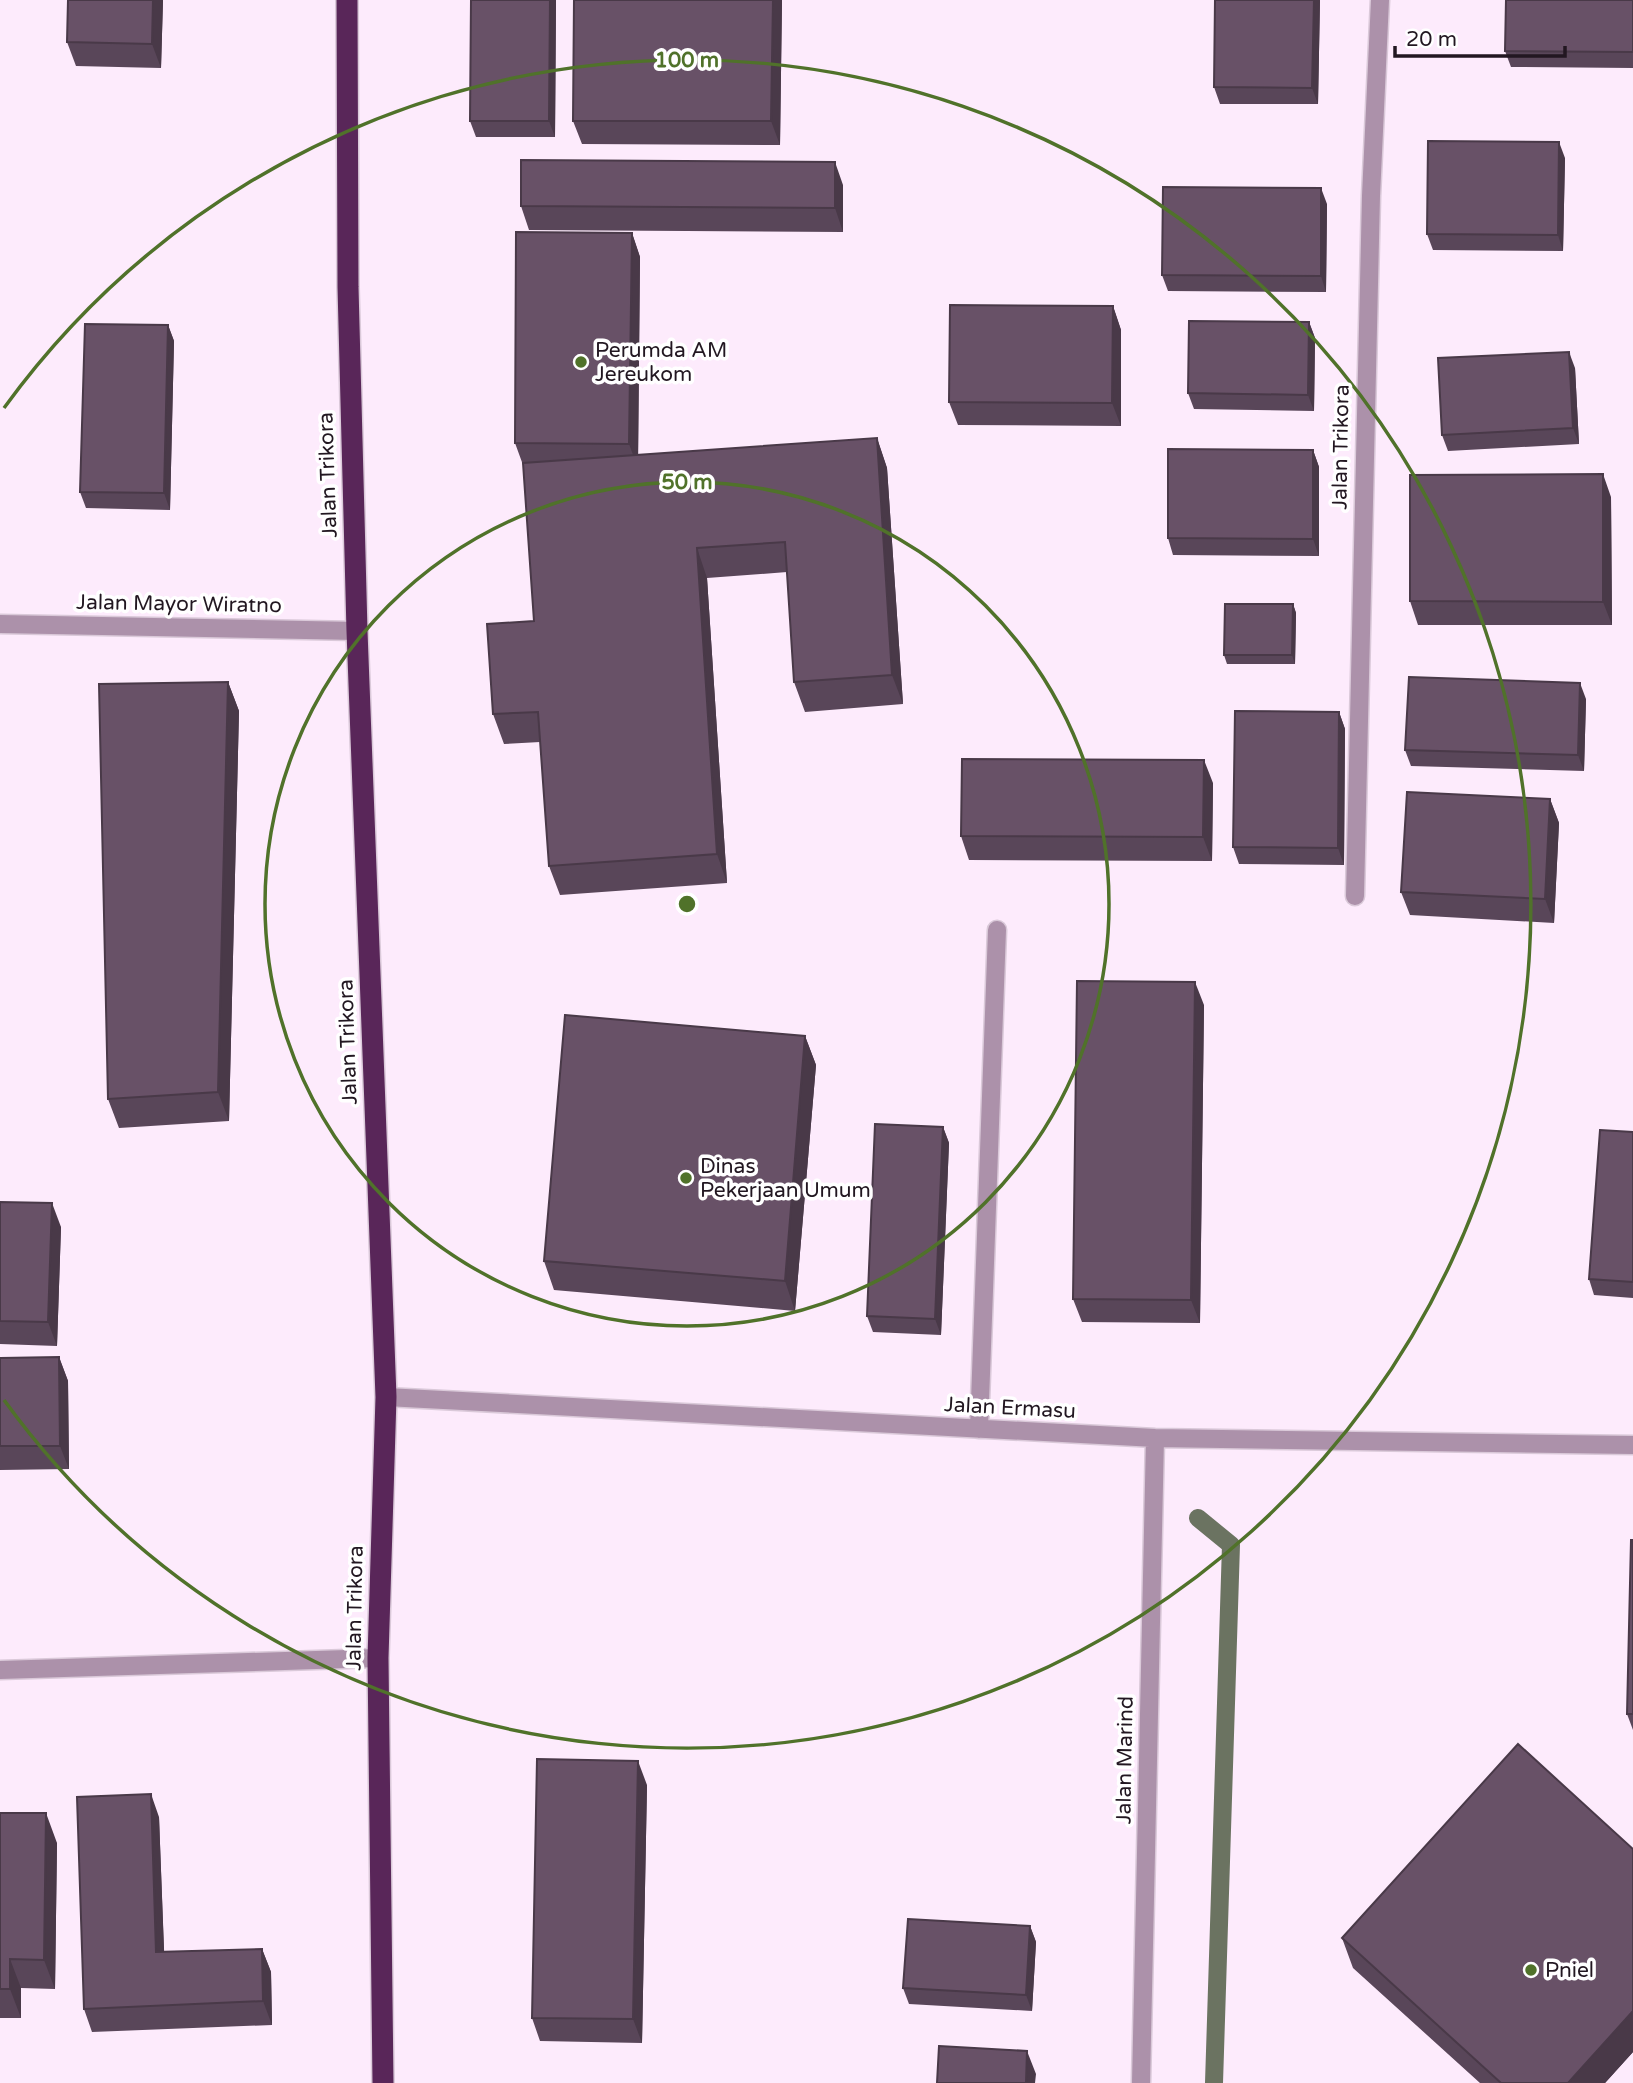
<svg xmlns="http://www.w3.org/2000/svg" width="1633" height="2083" viewBox="0 0 1633 2083" font-family="'Varela Round',sans-serif">
<rect width="100%" height="100%" fill="#fdebfc"/>
<g fill="none" stroke-linecap="round" stroke-linejoin="round">
<path stroke="#6b7361" stroke-width="18" d="M 1198,1518 L 1231,1545 L 1214,2083"/>
<defs>
<path id="minor" d="M 0,624 L 357,631
M 1355,896 L 1371,196 L 1380,0
M 386,1397 L 1155,1438 L 1633,1445
M 979,1429 L 997,930
M 0,1670 L 378,1658
M 1141,2083 L 1155,1438"/>
<path id="highway" d="M 347,0 L 348,287 L 357,631 L 386,1397 L 378,1658 L 383,2083"/>
</defs>
<use href="#minor" stroke="#dac9d9" stroke-width="21"/>
<use href="#highway" stroke="#dac9d9" stroke-width="24"/>
<use href="#minor" stroke="#ac91aa" stroke-width="18"/>
<use href="#highway" stroke="#592659" stroke-width="21"/>
</g>
<path fill="#594659" d="M 68,0 L 163,0 L 161,68 L 76,66 L 67,42 Z
M 556,0 L 555,137 L 476,137 L 470,121 Z
M 782,0 L 780,145 L 582,144 L 573,121 Z
M 1320,0 L 1318,104 L 1220,104 L 1214,87 Z
M 1633,0 L 1633,68 L 1511,67 L 1505,51 Z
M 1565,158 L 1563,251 L 1433,250 L 1427,234 Z
M 843,185 L 843,232 L 529,230 L 521,206 Z
M 1327,204 L 1326,292 L 1168,291 L 1162,275 Z
M 632,233 L 640,257 L 638,455 L 877,438 L 887,468 L 903,704 L 805,712 L 794,682 L 787,572 L 707,578 L 727,883 L 560,895 L 549,866 L 540,742 L 504,744 L 493,714 L 534,621 L 523,465 L 515,443 Z
M 1113,306 L 1121,330 L 1121,426 L 958,425 L 949,402 Z
M 1309,322 L 1315,338 L 1314,411 L 1194,409 L 1188,393 Z
M 168,325 L 174,341 L 170,510 L 86,508 L 80,492 Z
M 1575,368 L 1579,444 L 1448,451 L 1442,435 Z
M 1313,450 L 1319,467 L 1319,556 L 1173,555 L 1168,538 Z
M 1611,497 L 1612,625 L 1418,625 L 1410,601 Z
M 1293,604 L 1296,613 L 1295,664 L 1227,664 L 1224,655 Z
M 228,682 L 239,711 L 229,1121 L 119,1128 L 108,1099 Z
M 1586,699 L 1584,771 L 1411,766 L 1405,750 Z
M 1339,712 L 1345,729 L 1344,865 L 1239,864 L 1233,847 Z
M 1213,783 L 1212,861 L 969,860 L 961,836 Z
M 1550,799 L 1559,823 L 1554,923 L 1410,915 L 1401,892 Z
M 1204,1005 L 1200,1323 L 1082,1322 L 1073,1299 Z
M 805,1036 L 816,1065 L 795,1311 L 554,1290 L 544,1261 Z
M 943,1127 L 949,1143 L 941,1335 L 873,1332 L 867,1316 Z
M 1633,1132 L 1633,1298 L 1594,1295 L 1589,1279 Z
M 0,1202 L 61,1227 L 57,1346 L 0,1344 Z
M 59,1357 L 68,1381 L 69,1469 L 0,1470 L 0,1358 Z
M 1633,1540 L 1633,1730 L 1627,1714 Z
M 647,1785 L 642,2043 L 540,2041 L 532,2018 Z
M 0,1813 L 57,1843 L 55,1989 L 21,1988 L 21,2018 L 0,2018 Z
M 159,1817 L 164,1952 L 262,1949 L 271,1972 L 272,2025 L 92,2032 L 84,2009 Z
M 1030,1926 L 1036,1942 L 1032,2011 L 909,2004 L 903,1988 Z
M 1342,1938 L 1633,2052 L 1605,2083 L 1480,2083 L 1353,1968 Z"/>
<path fill="#493948" d="M 153,0 L 163,0 L 161,68 L 152,44 Z
M 550,0 L 556,0 L 555,137 L 549,121 Z
M 773,0 L 782,0 L 780,145 L 771,121 Z
M 1314,0 L 1320,0 L 1318,104 L 1312,88 Z
M 1559,142 L 1565,158 L 1563,251 L 1558,235 Z
M 835,162 L 843,185 L 843,232 L 835,208 Z
M 1321,188 L 1327,204 L 1326,292 L 1321,276 Z
M 632,233 L 640,257 L 638,468 L 629,444 Z
M 1113,306 L 1121,330 L 1121,426 L 1112,403 Z
M 1309,322 L 1315,338 L 1314,411 L 1308,395 Z
M 168,325 L 174,341 L 170,510 L 164,493 Z
M 1569,352 L 1575,368 L 1579,444 L 1573,428 Z
M 877,438 L 887,468 L 903,704 L 892,675 Z
M 1313,450 L 1319,467 L 1319,556 L 1313,539 Z
M 1603,474 L 1611,497 L 1612,625 L 1603,602 Z
M 697,548 L 707,578 L 727,883 L 717,854 Z
M 1293,604 L 1296,613 L 1295,664 L 1292,655 Z
M 228,682 L 239,711 L 229,1121 L 218,1092 Z
M 1580,683 L 1586,699 L 1584,771 L 1578,755 Z
M 1339,712 L 1345,729 L 1344,865 L 1338,848 Z
M 1204,760 L 1213,783 L 1212,861 L 1203,837 Z
M 1550,799 L 1559,823 L 1554,923 L 1545,899 Z
M 1195,982 L 1204,1005 L 1200,1323 L 1191,1300 Z
M 805,1036 L 816,1065 L 795,1311 L 785,1281 Z
M 943,1127 L 949,1143 L 941,1335 L 935,1319 Z
M 52,1203 L 61,1227 L 57,1346 L 48,1322 Z
M 59,1357 L 68,1381 L 69,1469 L 60,1446 Z
M 638,1761 L 647,1785 L 642,2043 L 633,2019 Z
M 151,1794 L 159,1817 L 165,1975 L 156,1952 Z
M 46,1813 L 57,1843 L 55,1989 L 44,1960 Z
M 1030,1926 L 1036,1942 L 1032,2011 L 1026,1995 Z
M 262,1949 L 271,1972 L 272,2025 L 263,2001 Z
M 10,1959 L 21,1988 L 21,2018 L 10,1989 Z
M 1633,2011 L 1633,2052 L 1605,2083 L 1568,2083 Z
M 1027,2051 L 1036,2074 L 1035,2083 L 1026,2083 Z"/>
<path fill="#685167" stroke="#493948" stroke-width="2" d="M 68,0 L 153,0 L 152,44 L 67,42 Z
M 471,0 L 550,0 L 549,121 L 470,121 Z
M 574,0 L 773,0 L 771,121 L 573,121 Z
M 1215,0 L 1314,0 L 1312,88 L 1214,87 Z
M 1506,0 L 1633,0 L 1633,52 L 1505,51 Z
M 1428,141 L 1559,142 L 1558,235 L 1427,234 Z
M 521,160 L 835,162 L 835,208 L 521,206 Z
M 1163,187 L 1321,188 L 1321,276 L 1162,275 Z
M 516,232 L 632,233 L 629,444 L 515,443 Z
M 950,305 L 1113,306 L 1112,403 L 949,402 Z
M 1189,321 L 1309,322 L 1308,395 L 1188,393 Z
M 85,324 L 168,325 L 164,493 L 80,492 Z
M 1569,352 L 1573,428 L 1442,435 L 1438,358 Z
M 877,438 L 892,675 L 794,682 L 785,542 L 697,548 L 717,854 L 549,866 L 538,712 L 493,714 L 487,624 L 534,621 L 523,463 Z
M 1168,449 L 1313,450 L 1313,539 L 1168,538 Z
M 1603,474 L 1603,602 L 1410,601 L 1410,475 Z
M 1225,604 L 1293,604 L 1292,655 L 1224,655 Z
M 1409,677 L 1580,683 L 1578,755 L 1405,750 Z
M 228,682 L 218,1092 L 108,1099 L 99,684 Z
M 1235,711 L 1339,712 L 1338,848 L 1233,847 Z
M 962,759 L 1204,760 L 1203,837 L 961,836 Z
M 1407,792 L 1550,799 L 1545,899 L 1401,892 Z
M 1077,981 L 1195,982 L 1191,1300 L 1073,1299 Z
M 565,1015 L 805,1036 L 785,1281 L 544,1261 Z
M 875,1124 L 943,1127 L 935,1319 L 867,1316 Z
M 1600,1130 L 1633,1132 L 1633,1282 L 1589,1279 Z
M 0,1202 L 52,1203 L 48,1322 L 0,1321 Z
M 59,1357 L 60,1446 L 0,1446 L 0,1358 Z
M 1631,1540 L 1633,1540 L 1633,1714 L 1627,1714 Z
M 1518,1744 L 1633,1849 L 1633,2011 L 1568,2083 L 1501,2083 L 1342,1938 Z
M 537,1759 L 638,1761 L 633,2019 L 532,2018 Z
M 151,1794 L 156,1952 L 262,1949 L 263,2001 L 84,2009 L 77,1797 Z
M 0,1813 L 46,1813 L 44,1960 L 10,1959 L 10,1989 L 0,1989 Z
M 908,1919 L 1030,1926 L 1026,1995 L 903,1988 Z
M 939,2046 L 1027,2051 L 1026,2083 L 937,2083 Z"/>
<g fill="none" stroke="#50722a" stroke-width="3.5">
<circle cx="687" cy="904" r="422"/>
<path d="M4 408A844 844 0 1 1 4 1400"/>
</g>
<g fill="#50722a" stroke="#fff" stroke-width="2.5">
<circle cx="581" cy="362" r="7"/>
<circle cx="686" cy="1178" r="7"/>
<circle cx="1531" cy="1970" r="7"/>
</g>
<g text-anchor="middle" dominant-baseline="central" stroke-width="7" stroke-linejoin="round" paint-order="stroke">
<g font-size="21" fill="#221721" stroke="#fff" text-anchor="start">
<text x="595" y="350">Perumda AM<tspan x="595" dy="24">Jereukom</tspan></text>
<text x="700" y="1166">Dinas<tspan x="700" dy="24">Pekerjaan Umum</tspan></text>
<text x="1545" y="1970">Pniel</text>
</g>
<g font-size="21" fill="#221721" stroke="#fff">
<text transform="translate(1341 447) rotate(-89)">Jalan Trikora</text>
<text transform="translate(328 475) rotate(-92)">Jalan Trikora</text>
<text transform="translate(179 604) rotate(1)">Jalan Mayor Wiratno</text>
<text transform="translate(348 1042) rotate(-92)">Jalan Trikora</text>
<text transform="translate(1010 1408) rotate(3)">Jalan Ermasu</text>
<text transform="translate(355 1608) rotate(-89)">Jalan Trikora</text>
<text transform="translate(1125 1760) rotate(-89)">Jalan Marind</text>
</g>
</g>
<circle cx="687" cy="904" r="10" fill="#50722a" stroke="#fff" stroke-width="3.5"/>
<g font-size="21" text-anchor="middle" font-weight="bold" fill="#50722a" stroke="#fff" stroke-width="7" stroke-linejoin="round" paint-order="stroke">
<text x="687" y="67">100 m</text>
<text x="687" y="489">50 m</text>
</g>
<path d="M1395 46v10h170v-10" fill="none" stroke="#221721" stroke-width="3.5"/>
<text x="1406" y="46" font-size="21" fill="#221721" stroke="#ffffff" stroke-width="5" paint-order="stroke">20 m</text>
</svg>
